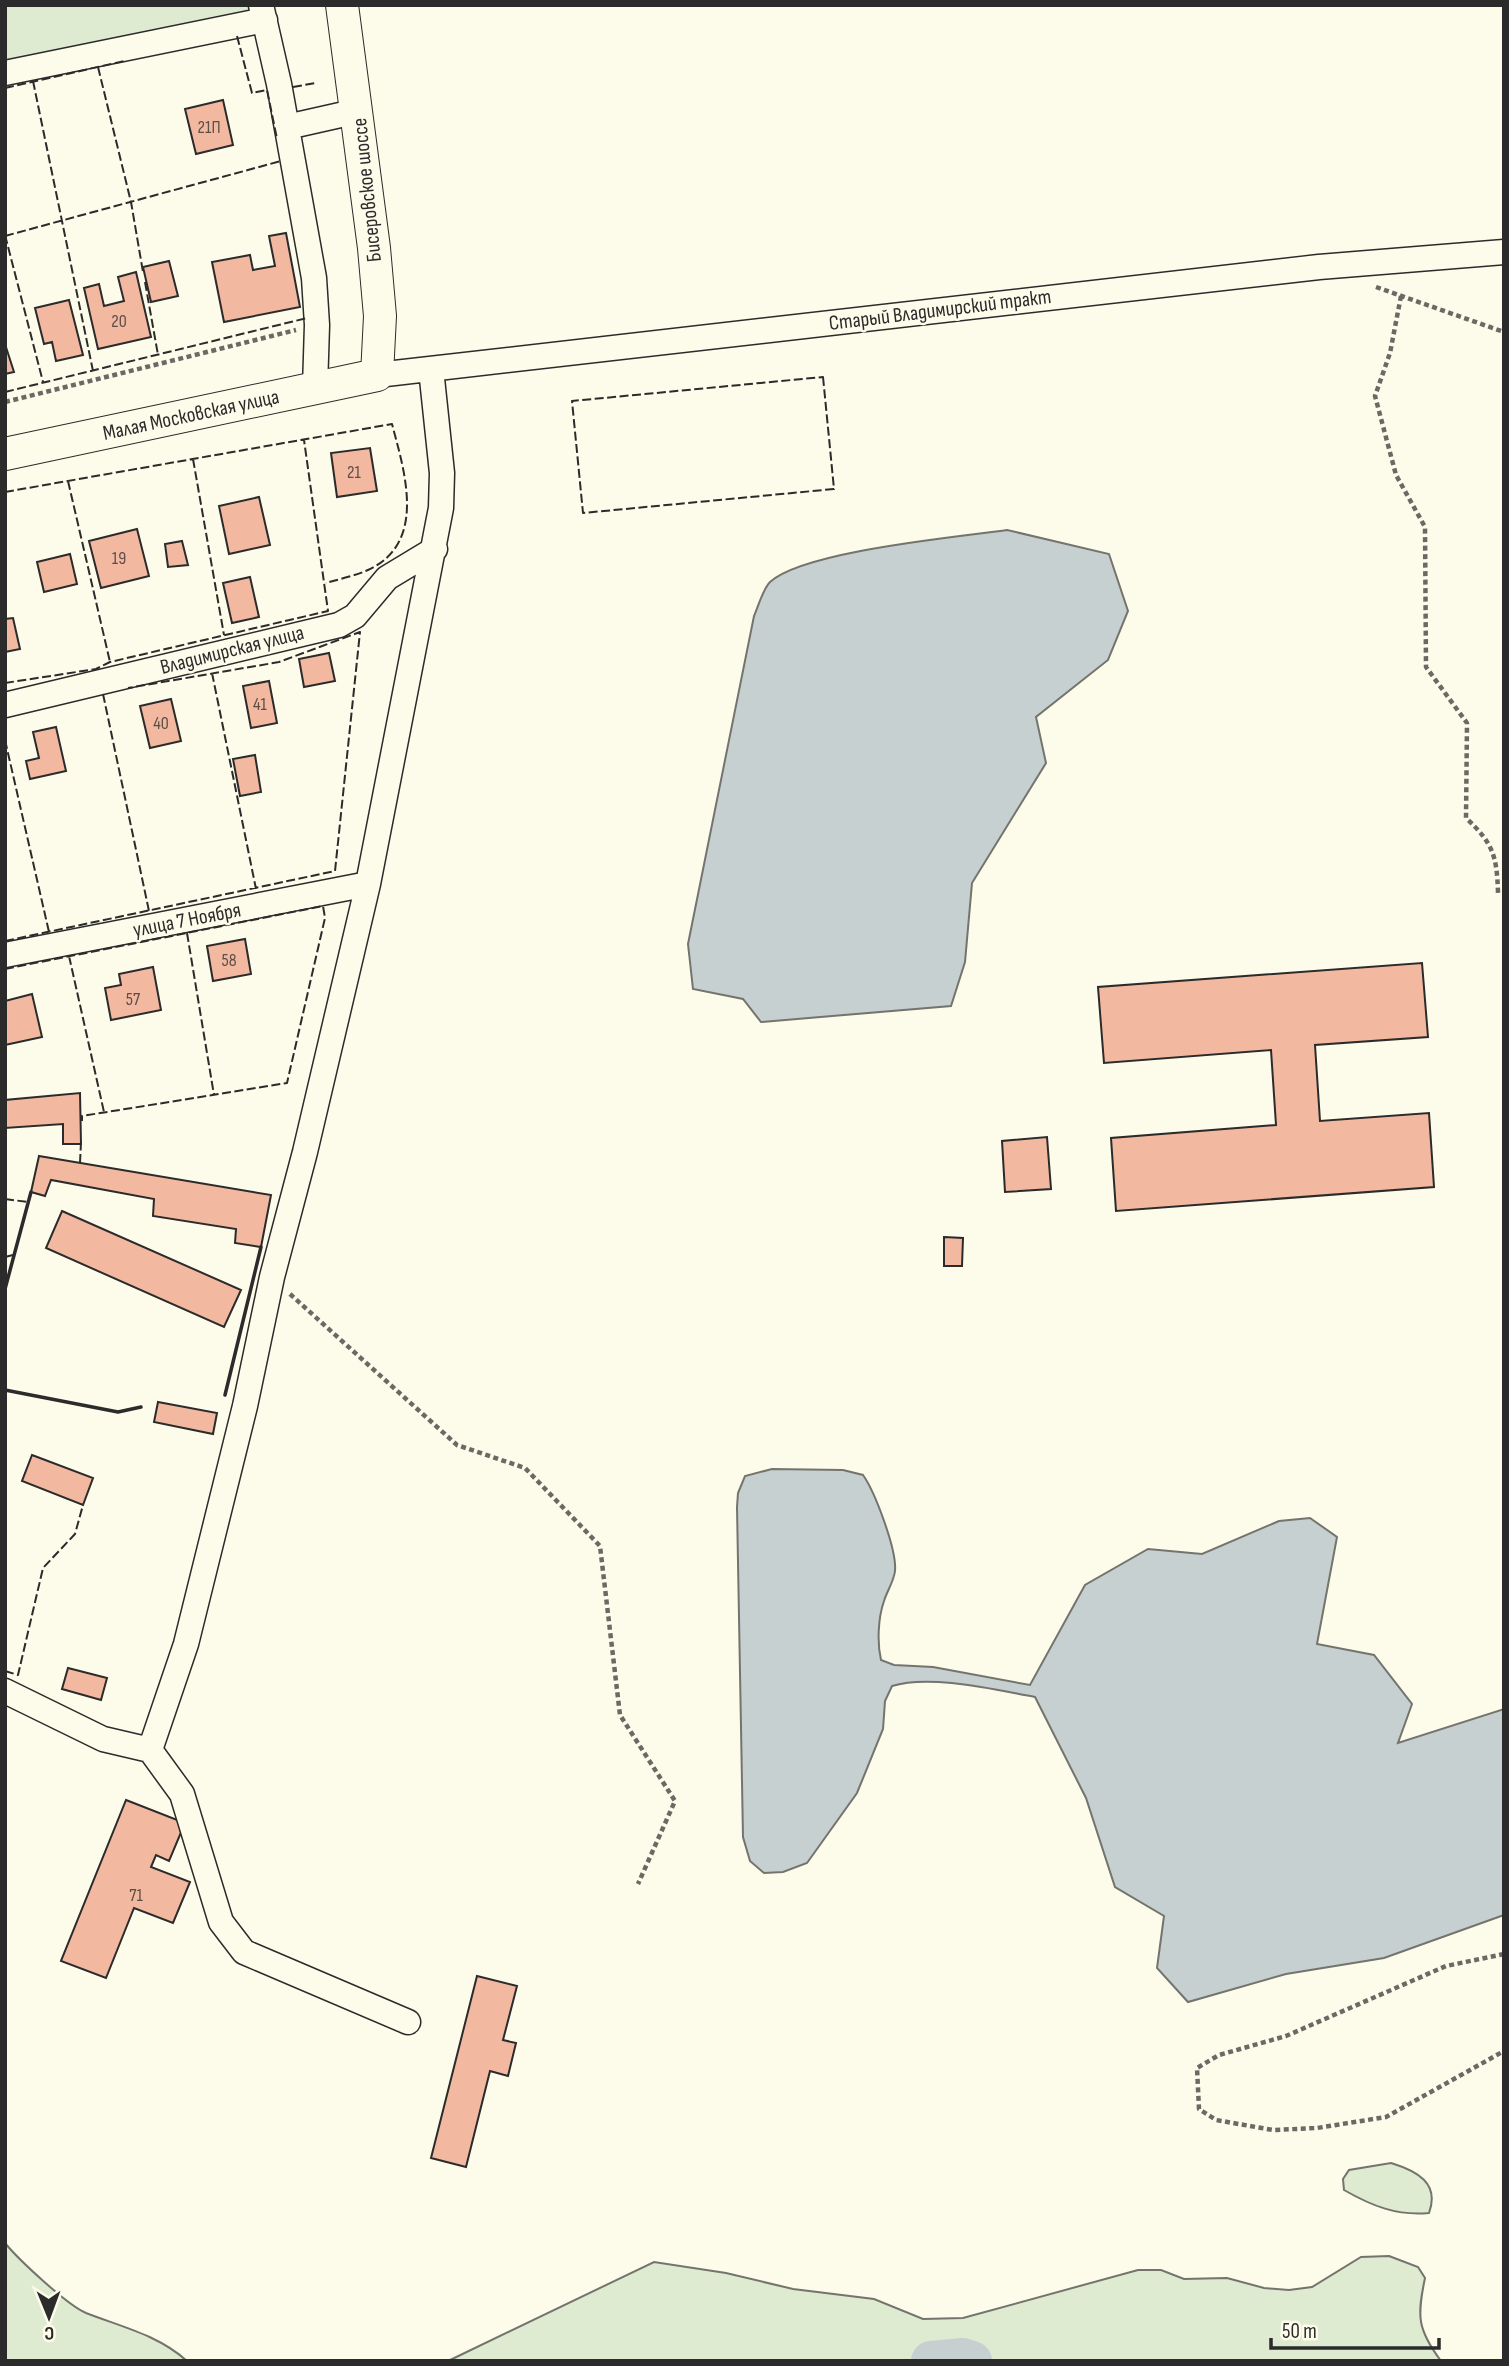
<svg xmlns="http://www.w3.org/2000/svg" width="1509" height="2366" viewBox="0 0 1509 2366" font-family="'Sofia Sans Condensed',sans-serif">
<rect width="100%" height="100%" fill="#fdfbea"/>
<path fill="#deebd1" stroke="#74746e" stroke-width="2" d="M 5,5 L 261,5 L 265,20 L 5,73 Z
M 1391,2163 C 1417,2171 1440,2183 1429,2213 C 1397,2216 1372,2206 1344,2190 L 1343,2179 L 1349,2170 Z
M 5,2243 C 18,2259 67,2305 86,2313 C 122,2327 158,2335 187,2361 L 5,2361 Z
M 1389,2256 L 1418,2267 L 1425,2278 C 1417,2316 1417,2329 1441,2361 L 448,2361 L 654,2262 L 726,2273 L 793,2289 L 874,2299 L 923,2319 L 963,2318 L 1138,2270 L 1161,2270 L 1184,2279 L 1227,2278 L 1264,2288 L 1289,2290 L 1312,2287 L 1361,2257 Z"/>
<path fill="#c7d0d0" stroke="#74746e" stroke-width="2" d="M 1007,530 L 1109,554 L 1128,611 L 1108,660 L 1036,717 L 1046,763 L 972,883 L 965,962 L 951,1006 L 761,1022 L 743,999 L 693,989 L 688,944 L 754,616 C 758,607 763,589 770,582 C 804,551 957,537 1007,530 Z
M 772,1469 L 843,1470 L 863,1475 C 875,1492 897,1550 895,1571 C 894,1581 887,1591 884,1601 C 878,1618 877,1643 881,1660 L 894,1665 L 933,1667 L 1030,1685 L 1085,1585 L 1148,1549 L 1202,1554 L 1279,1521 L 1310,1518 L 1337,1537 L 1317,1644 L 1374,1655 L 1412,1704 L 1398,1743 L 1504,1709 L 1504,1915 L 1384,1958 L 1286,1974 L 1188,2002 L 1157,1968 L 1164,1916 L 1115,1887 L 1086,1798 L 1035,1697 C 996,1690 930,1674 892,1686 L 885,1701 L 883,1729 L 857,1793 L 807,1863 L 783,1872 L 764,1873 L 750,1861 L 743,1837 L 737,1507 L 738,1493 L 745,1476 Z"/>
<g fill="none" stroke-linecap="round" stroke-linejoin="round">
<path stroke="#c7d0d0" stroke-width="40" d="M 931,2361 L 963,2358 L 972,2361"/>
</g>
<path fill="#f2b8a0" stroke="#2b2b2b" stroke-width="2" d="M 223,100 L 233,145 L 196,154 L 185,109 Z
M 286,233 L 300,307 L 224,322 L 212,262 L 250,255 L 253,270 L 275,266 L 269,236 Z
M 169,261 L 178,296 L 151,302 L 143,267 Z
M 136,272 L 151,337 L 98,349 L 84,288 L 99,284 L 104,306 L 124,301 L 118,277 Z
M 69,300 L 83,355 L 56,361 L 52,342 L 44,344 L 35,308 Z
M 5,344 L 14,372 L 5,374 Z
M 370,448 L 377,491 L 337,497 L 331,453 Z
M 259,497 L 270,545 L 229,554 L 219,506 Z
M 137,529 L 149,576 L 101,588 L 89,541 Z
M 182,541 L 188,565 L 168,567 L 165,544 Z
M 70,554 L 77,584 L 44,592 L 37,562 Z
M 250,577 L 259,617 L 232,623 L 223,583 Z
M 13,618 L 20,649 L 5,652 L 5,619 Z
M 329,653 L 335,681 L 304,687 L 299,659 Z
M 269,681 L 277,723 L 251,728 L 243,686 Z
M 171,699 L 181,741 L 150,748 L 140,706 Z
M 56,727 L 66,771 L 30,779 L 26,761 L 39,758 L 33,732 Z
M 255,755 L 261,792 L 240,796 L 233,759 Z
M 245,939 L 251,974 L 213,981 L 207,946 Z
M 1422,963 L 1428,1037 L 1315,1045 L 1320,1121 L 1429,1113 L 1434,1187 L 1116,1211 L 1111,1138 L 1276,1125 L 1271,1050 L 1104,1063 L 1098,987 Z
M 153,967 L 161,1010 L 111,1020 L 105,988 L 121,985 L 119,974 Z
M 32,994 L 42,1037 L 5,1045 L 5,1001 Z
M 80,1093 L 81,1144 L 63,1144 L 63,1124 L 5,1128 L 5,1100 Z
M 1047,1137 L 1051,1189 L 1005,1192 L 1002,1141 Z
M 39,1156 L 271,1195 L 261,1247 L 235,1243 L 236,1229 L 153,1216 L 154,1199 L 51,1180 L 45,1196 L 31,1192 Z
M 62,1211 L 241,1290 L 224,1327 L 46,1248 Z
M 944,1237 L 963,1238 L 962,1266 L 944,1266 Z
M 158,1402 L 217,1413 L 213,1434 L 154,1422 Z
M 32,1455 L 93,1478 L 83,1505 L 22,1481 Z
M 68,1668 L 107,1678 L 101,1700 L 62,1689 Z
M 126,1800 L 185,1823 L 169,1861 L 156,1855 L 151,1867 L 190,1882 L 173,1923 L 134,1908 L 106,1978 L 61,1961 Z
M 477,1976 L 517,1986 L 503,2040 L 516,2043 L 508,2076 L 490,2071 L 466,2167 L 431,2158 Z"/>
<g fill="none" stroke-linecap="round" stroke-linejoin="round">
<defs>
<path id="minor" d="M 261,5 L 279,84 L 314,278 L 317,325 L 315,388
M 5,73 L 265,20
M 287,127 L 358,111
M 377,375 L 1319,267 L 1504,252
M 5,705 L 339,625 L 355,616 L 387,578 L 435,549
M 5,955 L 368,884
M 5,1691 L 103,1739 L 150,1750 L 186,1644 L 245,1406 L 272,1277 L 305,1152 L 368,884 L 441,508 L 442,473 L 431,369
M 150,1750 L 182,1794 L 221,1922 L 244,1952 L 408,2022"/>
<path id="major" d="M 5,454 L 377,375 L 380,316 L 374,248 L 342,5"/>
</defs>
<use href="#minor" stroke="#2b2b2b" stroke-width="27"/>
<use href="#major" stroke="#2b2b2b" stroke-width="34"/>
<path stroke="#6a6964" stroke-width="4.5" stroke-dasharray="5 3.5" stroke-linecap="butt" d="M 1376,287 L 1504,332
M 1401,296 L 1390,353 L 1375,396 L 1396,475 L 1425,527 L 1426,667 L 1467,723 L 1466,818 C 1493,843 1497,856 1498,893
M 5,402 L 296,330
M 290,1294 L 457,1445 L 525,1468 L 600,1546 L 620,1715 L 675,1801 L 638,1884
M 1504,1954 L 1446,1966 L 1286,2036 L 1219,2055 L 1197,2068 L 1199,2109 L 1216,2120 L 1273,2130 L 1317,2128 L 1386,2117 L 1504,2051"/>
<use href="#minor" stroke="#fdfbea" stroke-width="24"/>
<use href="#major" stroke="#fdfbea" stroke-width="32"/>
<path stroke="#2b2b2b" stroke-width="2" stroke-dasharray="9 3.5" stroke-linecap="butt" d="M 237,36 L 252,93 L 267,90 L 277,139
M 98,67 L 131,202 L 143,272
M 33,81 L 93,371
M 293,87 L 316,83
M 5,88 L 124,61
M 5,235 L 43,382
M 5,236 L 281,161
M 145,282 L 158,355
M 823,377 L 834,489 L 583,513 L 572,401 Z
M 5,392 L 307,318
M 193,459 L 224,635
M 68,481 L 110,662
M 5,492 L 392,424 C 405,473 427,543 368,570 C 355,576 339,579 326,583
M 212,673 L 256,889
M 5,683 L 96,669 L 110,662 L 328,611 L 304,440
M 103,694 L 149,911
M 5,740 L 49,932
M 187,933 L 214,1095
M 5,941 L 335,871 L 360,632 L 279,662 L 128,688
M 69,956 L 104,1112
M 5,969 L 323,906 L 325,918 L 287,1083 L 82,1116 L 82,1121
M 80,1163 L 81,1142
M 5,1199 L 28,1202
M 5,1257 L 13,1255
M 5,1671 L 18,1675 L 43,1568 L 75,1534 L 83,1505"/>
<path stroke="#2b2b2b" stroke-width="3.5" d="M 5,1289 L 31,1192
M 5,1390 L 118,1412 L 141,1407
M 225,1395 L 261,1247"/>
</g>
<g text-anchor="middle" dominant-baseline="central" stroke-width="5" stroke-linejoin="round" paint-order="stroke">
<g font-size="18" fill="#5d4e48">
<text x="209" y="127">21П</text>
<text x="119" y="321">20</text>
<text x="354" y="472">21</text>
<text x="119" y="558">19</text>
<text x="260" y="704">41</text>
<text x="161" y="723">40</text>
<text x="229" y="960">58</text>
<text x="133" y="999">57</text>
<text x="136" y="1895">71</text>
</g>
<g font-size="21" fill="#2b2b2b" stroke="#fdfbea">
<text transform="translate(367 190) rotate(-96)">Бисеровское шоссе</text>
<text transform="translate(940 310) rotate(-7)">Старый Владимирский тракт</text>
<text transform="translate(191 415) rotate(-12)">Малая Московская улица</text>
<text transform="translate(232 650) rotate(-14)">Владимирская улица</text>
<text transform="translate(187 920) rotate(-11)">улица 7 Ноября</text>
</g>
</g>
<rect width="1509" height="2366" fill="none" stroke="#2b2b2b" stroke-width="14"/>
<g transform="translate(49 2317) rotate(179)" stroke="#fdfbea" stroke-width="5" paint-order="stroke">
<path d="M0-5L12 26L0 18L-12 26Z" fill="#2b2b2b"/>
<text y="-10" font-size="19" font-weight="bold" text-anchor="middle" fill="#2b2b2b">С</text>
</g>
<path d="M1271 2338v10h168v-10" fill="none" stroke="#2b2b2b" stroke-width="3.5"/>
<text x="1282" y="2338" font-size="21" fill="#2b2b2b" stroke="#fdfbea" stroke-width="5" paint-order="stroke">50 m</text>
</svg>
